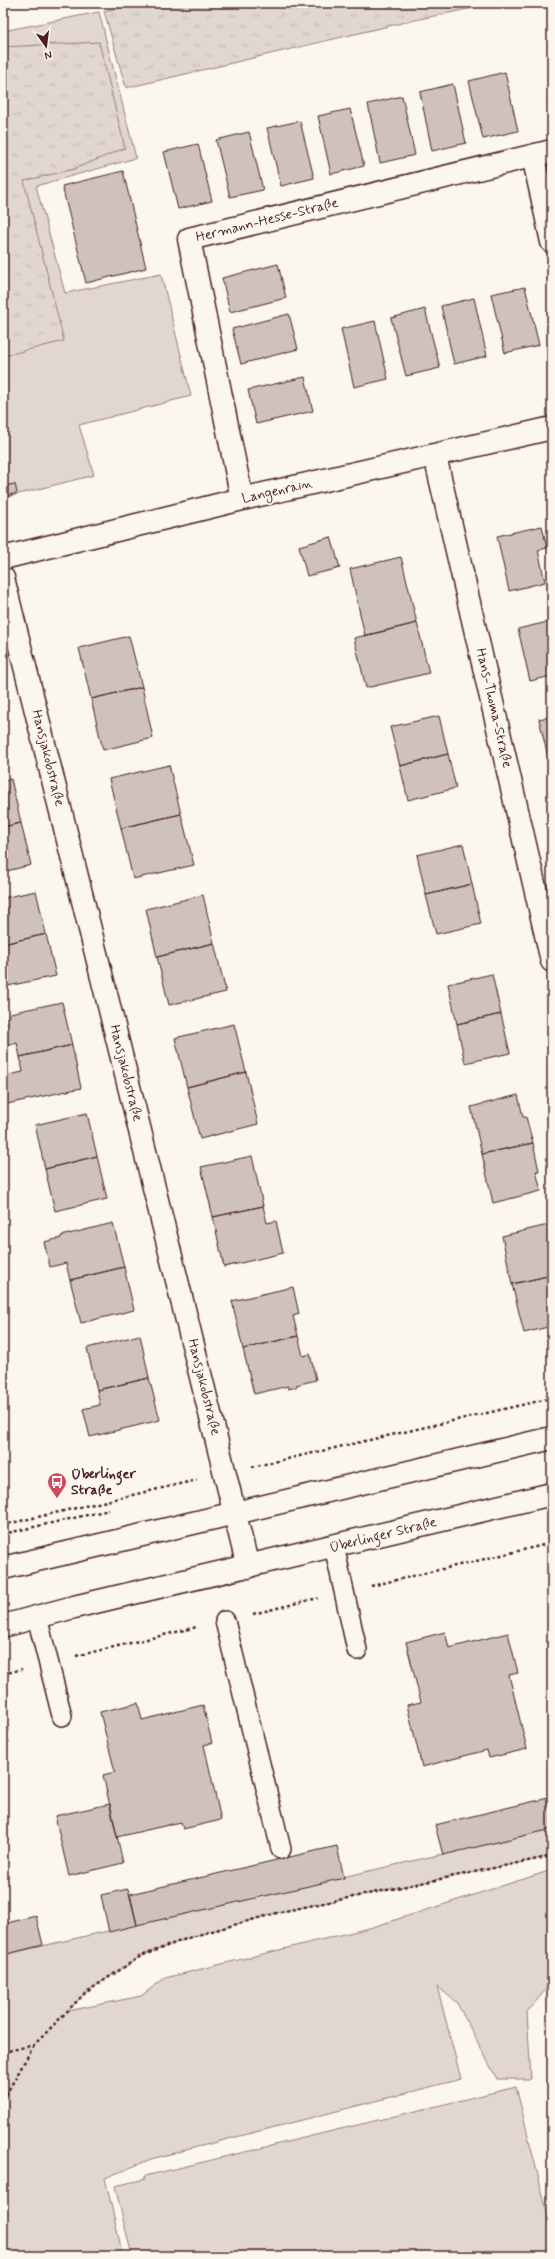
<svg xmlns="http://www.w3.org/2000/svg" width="555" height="2259" viewBox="0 0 555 2259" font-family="Mynerve,sans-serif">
<defs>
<pattern id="park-tufts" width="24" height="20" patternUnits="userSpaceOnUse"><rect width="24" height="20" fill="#e2d7d0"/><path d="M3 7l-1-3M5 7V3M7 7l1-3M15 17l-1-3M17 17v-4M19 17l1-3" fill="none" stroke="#c3b8b3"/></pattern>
</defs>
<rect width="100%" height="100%" fill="#fbf7ec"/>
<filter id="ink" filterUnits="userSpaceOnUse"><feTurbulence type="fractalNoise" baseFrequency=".025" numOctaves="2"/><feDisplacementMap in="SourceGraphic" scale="8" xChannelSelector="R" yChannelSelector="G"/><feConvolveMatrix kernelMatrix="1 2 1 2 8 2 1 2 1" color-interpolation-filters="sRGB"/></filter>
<g filter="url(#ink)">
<path fill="#e2d7d0" stroke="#967b7e" d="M 99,12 L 136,158 L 36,186 L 65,293 L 161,274 L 191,396 L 79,425 L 94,475 L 3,498 L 3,31 Z
M 552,1829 L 552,1856 L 280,1912 L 191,1937 L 141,1956 L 85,1993 L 68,2011 L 141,1996 L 165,1978 L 373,1927 L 552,1870 L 552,1982 L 527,2012 L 531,2079 L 497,2079 L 457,2003 L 437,1986 L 461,2079 L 151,2159 L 105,2178 L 123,2256 L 3,2256 L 3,1955 Z
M 516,2087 L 552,2232 L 552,2256 L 132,2256 L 115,2186 L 145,2179 L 145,2176 Z"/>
<path fill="url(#park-tufts)" stroke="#967b7e" d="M 141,3 L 497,3 L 410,21 L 126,88 L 104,11 Z
M 99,42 L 125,148 L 74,169 L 24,181 L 64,341 L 3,356 L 3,47 Z"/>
<path fill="#cfc2bc" stroke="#4a1f2b" d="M 505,72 L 518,131 L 483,139 L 469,81 Z
M 453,84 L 466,143 L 432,151 L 420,92 Z
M 402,96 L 415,155 L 380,163 L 368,104 Z
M 350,109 L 364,166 L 331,174 L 318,116 Z
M 300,121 L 314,178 L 281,186 L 267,128 Z
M 249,132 L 263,190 L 230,197 L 216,140 Z
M 198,144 L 212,201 L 178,209 L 164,152 Z
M 123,171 L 146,268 L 86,283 L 62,186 Z
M 278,264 L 286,298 L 230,312 L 222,278 Z
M 525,287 L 539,345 L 505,353 L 491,294 Z
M 474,298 L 487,356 L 454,364 L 441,306 Z
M 425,309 L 440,368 L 406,376 L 391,318 Z
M 289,314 L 298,349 L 241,364 L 232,329 Z
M 375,321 L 388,379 L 354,387 L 341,329 Z
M 305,377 L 313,411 L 256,424 L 248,390 Z
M 15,484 L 17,493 L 3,497 L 3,486 Z
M 542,526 L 547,548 L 538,550 L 545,582 L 509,591 L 497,536 Z
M 331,537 L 340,568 L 307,576 L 299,546 Z
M 401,557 L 417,623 L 365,636 L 350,569 Z
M 552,621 L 552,676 L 530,681 L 518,629 Z
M 417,623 L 429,673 L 366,688 L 354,638 Z
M 129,636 L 142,687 L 91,699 L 79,648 Z
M 142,687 L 153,738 L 103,750 L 91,699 Z
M 439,716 L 448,754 L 400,766 L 390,727 Z
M 552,716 L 552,770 L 551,770 L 539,719 Z
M 448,754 L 456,788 L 408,800 L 400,766 Z
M 169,765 L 181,814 L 121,828 L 109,779 Z
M 11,779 L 21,823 L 3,827 L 3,781 Z
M 181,814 L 194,865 L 133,879 L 121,828 Z
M 21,823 L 31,865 L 3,872 L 3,827 Z
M 463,844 L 472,884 L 426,895 L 417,855 Z
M 472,884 L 481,924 L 436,934 L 426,895 Z
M 36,891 L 46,934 L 3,944 L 3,898 Z
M 203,895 L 214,943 L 157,957 L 146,909 Z
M 46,934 L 56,976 L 3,987 L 3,944 Z
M 214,943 L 226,992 L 169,1005 L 157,957 Z
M 492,974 L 501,1014 L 457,1024 L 448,984 Z
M 62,1002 L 72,1045 L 20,1057 L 17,1043 L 3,1047 L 3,1019 L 10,1017 L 10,1013 Z
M 501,1014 L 510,1053 L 465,1063 L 457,1024 Z
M 234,1024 L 246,1072 L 187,1087 L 175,1038 Z
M 72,1045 L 81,1088 L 7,1104 L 3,1076 L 23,1072 L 20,1057 Z
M 246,1072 L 258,1124 L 200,1139 L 187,1087 Z
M 518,1095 L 523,1117 L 526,1117 L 533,1143 L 482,1154 L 471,1107 Z
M 87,1113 L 97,1156 L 45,1169 L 35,1125 Z
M 533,1143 L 539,1171 L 536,1171 L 541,1191 L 493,1203 L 482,1154 Z
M 97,1156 L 107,1199 L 55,1211 L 45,1169 Z
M 252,1156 L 263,1206 L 213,1217 L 201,1167 Z
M 263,1206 L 267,1223 L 276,1221 L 283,1253 L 224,1267 L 213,1217 Z
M 113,1223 L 124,1267 L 70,1280 L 66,1263 L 50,1267 L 44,1242 L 61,1238 L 61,1236 Z
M 552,1224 L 552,1275 L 512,1284 L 502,1236 Z
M 124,1267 L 134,1310 L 81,1323 L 70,1280 Z
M 552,1275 L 552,1326 L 524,1333 L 512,1284 Z
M 293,1287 L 299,1314 L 293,1316 L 298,1336 L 243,1349 L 232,1301 Z
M 140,1335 L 149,1378 L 97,1390 L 87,1348 Z
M 298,1336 L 303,1356 L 310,1354 L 316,1380 L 296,1385 L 297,1387 L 288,1389 L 288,1386 L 254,1394 L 243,1349 Z
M 149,1378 L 160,1420 L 90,1437 L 83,1409 L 100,1405 L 97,1390 Z
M 445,1632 L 449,1648 L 508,1633 L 518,1673 L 509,1675 L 527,1749 L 489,1758 L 487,1750 L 422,1767 L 407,1705 L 421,1702 L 406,1642 Z
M 138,1703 L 142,1720 L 203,1705 L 212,1743 L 204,1745 L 221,1820 L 183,1829 L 181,1822 L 117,1837 L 103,1775 L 115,1772 L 100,1712 Z
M 552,1797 L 552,1829 L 443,1855 L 435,1825 Z
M 110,1804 L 123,1863 L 69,1876 L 55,1816 Z
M 337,1846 L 344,1878 L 137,1925 L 130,1894 Z
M 128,1889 L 137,1925 L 109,1932 L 101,1895 Z
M 36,1916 L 43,1945 L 3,1955 L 3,1924 Z"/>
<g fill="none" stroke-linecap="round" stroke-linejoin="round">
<defs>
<path id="lane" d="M 334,1546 L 357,1650
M 37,1617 L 62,1716
M 225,1621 L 281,1849"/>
<path id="street" d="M 533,156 L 552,242
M 435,456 L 552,961
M 242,499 L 189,239 L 552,151
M 3,558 L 242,499 L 552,428
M 3,578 L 248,1567"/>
<path id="secondary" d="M 3,1568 L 552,1438
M 3,1626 L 74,1607 L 552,1494"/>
</defs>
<use href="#lane" stroke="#4a1f2b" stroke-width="22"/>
<use href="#street" stroke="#4a1f2b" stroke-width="25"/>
<use href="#secondary" stroke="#4a1f2b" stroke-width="25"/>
<path stroke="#4a1f2b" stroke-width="2.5" stroke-dasharray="3 3" stroke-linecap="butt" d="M 252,1467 L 552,1398
M 3,1525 L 197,1480
M 3,1534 L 109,1510
M 371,1586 L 552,1543
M 253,1614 L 318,1598
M 76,1656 L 197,1627
M 3,1674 L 22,1669
M 3,2052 L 34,2045 L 85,1993 L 141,1956 L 191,1937 L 280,1912 L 552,1856
M 3,2100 L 34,2045"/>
<use href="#lane" stroke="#fbf7ec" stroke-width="19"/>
<use href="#street" stroke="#fbf7ec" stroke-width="22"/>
<use href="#secondary" stroke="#fbf7ec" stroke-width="22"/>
</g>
</g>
<defs>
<symbol id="bus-pin" viewBox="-11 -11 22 30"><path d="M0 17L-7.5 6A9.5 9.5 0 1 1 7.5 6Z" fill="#d1495b" stroke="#fbf7ec"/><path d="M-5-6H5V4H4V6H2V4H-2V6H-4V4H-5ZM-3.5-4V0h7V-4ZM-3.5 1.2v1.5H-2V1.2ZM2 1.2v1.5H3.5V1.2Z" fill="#fff"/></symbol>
</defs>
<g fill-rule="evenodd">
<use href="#bus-pin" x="46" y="1471" width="22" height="30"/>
</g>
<g text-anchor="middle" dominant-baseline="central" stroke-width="3.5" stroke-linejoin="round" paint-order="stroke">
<g font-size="14" fill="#4a1f2b" stroke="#fbf7ec">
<text transform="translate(267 220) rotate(-14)">Hermann-Hesse-Straße</text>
<text transform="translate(277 491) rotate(-13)">Langenrain</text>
<text transform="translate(494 708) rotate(77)">Hans-Thoma-Straße</text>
<text transform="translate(48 758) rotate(76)">Hansjakobstraße</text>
<text transform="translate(126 1073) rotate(76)">Hansjakobstraße</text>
<text transform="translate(204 1387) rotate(76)">Hansjakobstraße</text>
<text transform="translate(383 1535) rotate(-14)">Überlinger Straße</text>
</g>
<g font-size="14" font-weight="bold" fill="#4a1f2b" stroke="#fbf7ec" text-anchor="start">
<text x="71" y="1474">Überlinger<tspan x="71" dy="16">Straße</tspan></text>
</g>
</g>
<rect width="555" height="2259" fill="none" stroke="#fbf7ec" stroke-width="16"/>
<rect x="8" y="8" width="539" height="2243" fill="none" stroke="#4a1f2b" stroke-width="1.5" filter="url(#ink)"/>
<g transform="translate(46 46) rotate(166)" stroke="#fbf7ec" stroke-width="3" paint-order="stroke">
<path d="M0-3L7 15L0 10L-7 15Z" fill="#4a1f2b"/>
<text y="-6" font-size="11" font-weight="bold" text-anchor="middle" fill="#4a1f2b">N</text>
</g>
</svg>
